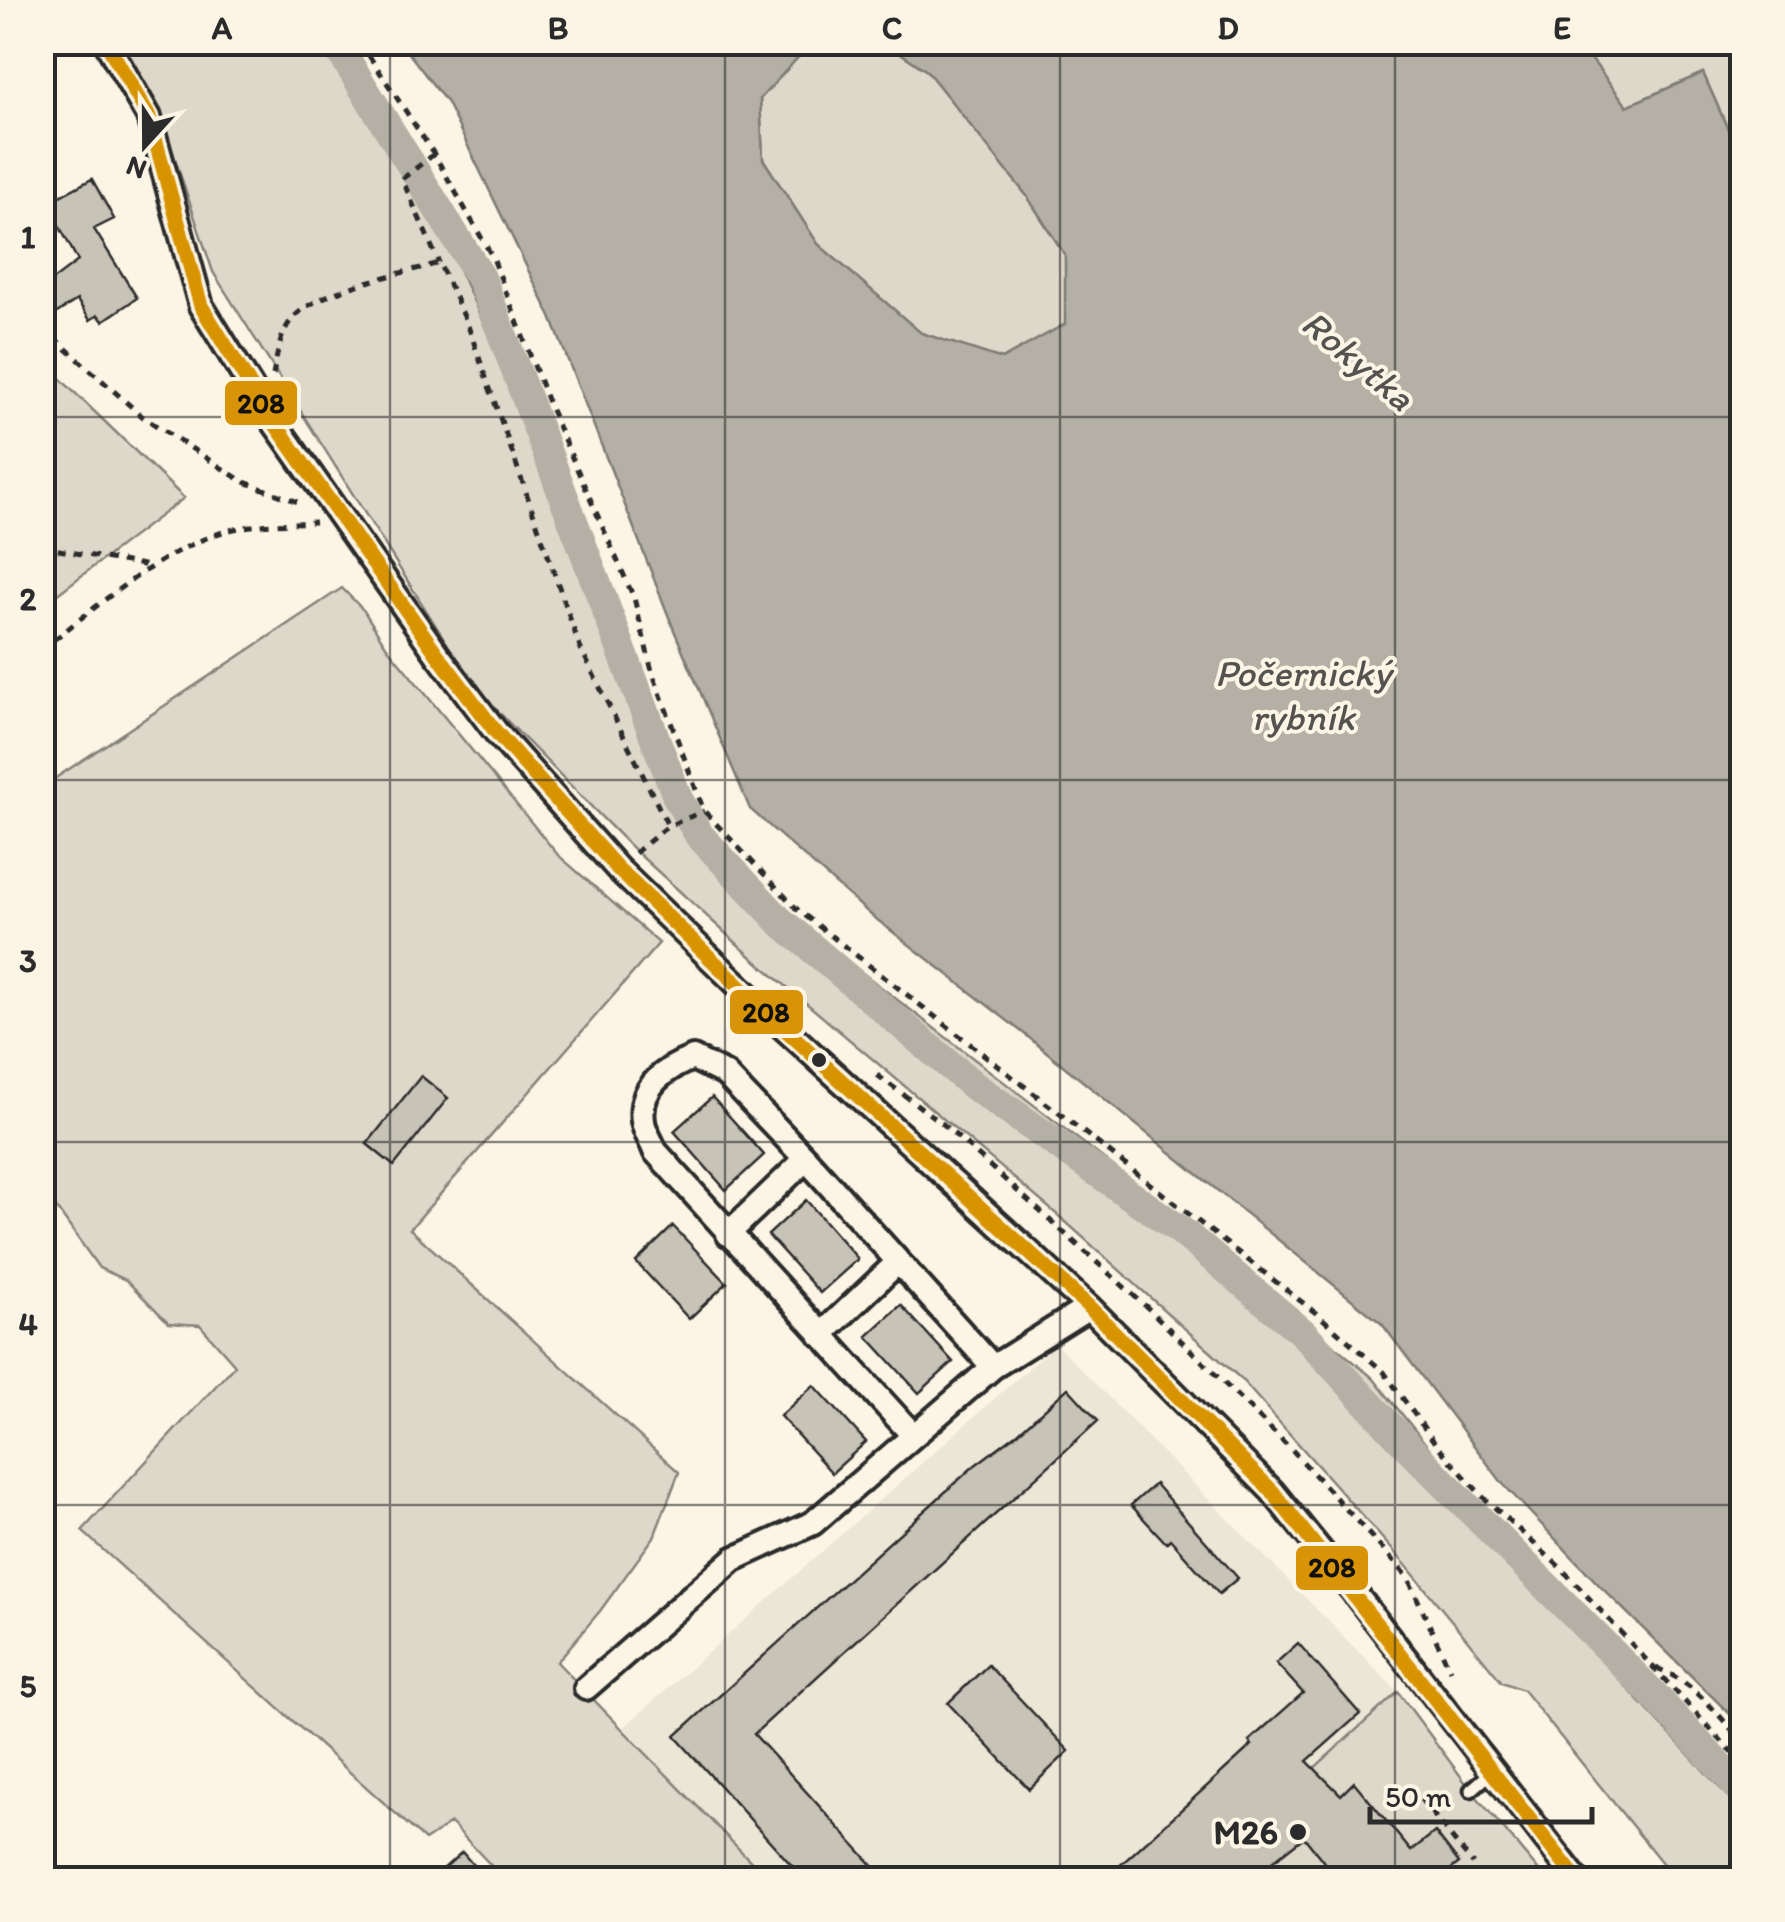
<svg xmlns="http://www.w3.org/2000/svg" width="1785" height="1922" viewBox="0 0 1785 1922" font-family="Itim,sans-serif">
<rect width="100%" height="100%" fill="#fcf5e5"/>
<filter id="ink" filterUnits="userSpaceOnUse"><feTurbulence type="fractalNoise" baseFrequency=".01" numOctaves="2"/><feDisplacementMap in="SourceGraphic" scale="20" xChannelSelector="R" yChannelSelector="G"/><feConvolveMatrix kernelMatrix="1 2 1 2 8 2 1 2 1" color-interpolation-filters="sRGB"/></filter>
<g filter="url(#ink)">
<path fill="#ece6d7" d="M 1056,1344 L 1398,1692 L 1191,1880 L 768,1879 L 622,1729 Z"/>
<path fill="#ded8ca" stroke="#84827a" stroke-width="2.5" fill-rule="evenodd" d="M 119,43 L 319,43 L 411,175 L 433,211 L 578,533 L 658,744 L 703,828 L 790,917 L 1196,1230 L 1373,1378 L 1580,1637 L 1742,1812 L 1742,1879 L 1675,1879 L 1523,1690 L 1502,1682 L 1405,1564 L 1241,1379 L 1067,1223 L 755,960 L 630,846 L 475,688 L 213,272 L 158,108 Z
M 827,43 L 886,43 L 927,71 L 1027,196 L 1065,255 L 1066,324 L 1002,359 L 921,333 L 818,244 L 763,159 L 760,99 L 802,53 Z
M 1579,43 L 1742,43 L 1742,161 L 1703,73 L 1627,106 Z
M 43,362 L 184,498 L 43,605 Z
M 342,588 L 364,611 L 386,646 L 558,855 L 659,943 L 410,1229 L 679,1472 L 654,1537 L 600,1611 L 557,1662 L 768,1879 L 504,1879 L 451,1823 L 425,1840 L 82,1531 L 235,1365 L 200,1325 L 169,1323 L 126,1280 L 99,1268 L 43,1189 L 42,787 ZM 421,1077 L 394,1165 L 393,1165 L 367,1144 Z
M 1398,1692 L 1471,1790 L 1538,1870 L 1527,1880 L 1191,1880 Z"/>
<path fill="#b4b0a5" stroke="#7d7b74" stroke-width="2.5" d="M 401,43 L 827,43 L 802,53 L 760,99 L 763,159 L 818,244 L 921,333 L 1002,359 L 1065,324 L 1065,255 L 1027,196 L 927,71 L 886,43 L 1579,43 L 1627,106 L 1703,73 L 1742,161 L 1742,1726 L 1603,1589 L 1503,1484 L 1382,1324 L 1022,1032 L 871,915 L 750,809 L 674,630 L 551,317 L 447,103 Z"/>
<g fill="none" stroke-linecap="round" stroke-linejoin="round">
<path stroke="#b4b0a5" stroke-width="30" d="M 335,42 L 481,278 L 678,799 L 699,835 L 779,920 L 974,1086 L 1180,1230 L 1303,1333 L 1416,1455 L 1651,1692 L 1742,1791"/>
</g>
<path fill="#c8c3b7" stroke="#2b2b2b" stroke-width="2.5" d="M 92,179 L 114,219 L 94,229 L 137,298 L 103,321 L 98,315 L 90,320 L 77,300 L 57,313 L 42,300 L 42,288 L 78,261 L 47,203 Z
M 421,1076 L 448,1098 L 394,1166 L 367,1144 Z
M 712,1097 L 764,1155 L 726,1190 L 674,1131 Z
M 806,1200 L 858,1259 L 820,1293 L 768,1235 Z
M 673,1226 L 727,1283 L 689,1319 L 636,1262 Z
M 901,1305 L 953,1362 L 919,1393 L 867,1336 Z
M 814,1385 L 866,1442 L 832,1473 L 780,1416 Z
M 1068,1388 L 1098,1421 L 754,1734 L 886,1880 L 805,1880 L 675,1736 L 974,1466 L 1018,1433 Z
M 1155,1484 L 1238,1578 L 1219,1594 L 1170,1539 L 1166,1543 L 1131,1505 Z
M 1298,1643 L 1360,1714 L 1307,1761 L 1341,1795 L 1354,1782 L 1411,1851 L 1435,1832 L 1459,1863 L 1438,1880 L 1338,1880 L 1304,1837 L 1249,1880 L 1104,1880 L 1252,1745 L 1249,1741 L 1303,1693 L 1276,1663 Z
M 988,1665 L 1069,1751 L 1029,1789 L 948,1703 Z
M 462,1852 L 486,1880 L 431,1880 Z"/>
<g fill="none" stroke-linecap="round" stroke-linejoin="round">
<defs>
<path id="service" d="M 1471,1790 L 1492,1772"/>
<path id="minor" d="M 106,42 L 149,117 L 201,306 L 264,408 L 437,654 L 496,732 L 617,868 L 764,1010 L 1089,1307 L 1272,1491 L 1354,1592 L 1577,1880
M 728,1234 L 806,1159
M 821,1335 L 898,1262
M 912,1434 L 655,1151 C 652,1142 644,1131 643,1121 C 638,1087 666,1068 693,1058 L 725,1074 L 806,1159 L 993,1367
M 586,1688 L 734,1559 L 813,1523 L 993,1367 L 1089,1307"/>
</defs>
<use href="#service" stroke="#2b2b2b" stroke-width="19"/>
<use href="#minor" stroke="#2b2b2b" stroke-width="30"/>
<path stroke="#2b2b2b" stroke-width="5" stroke-dasharray="8 8" stroke-linecap="butt" d="M 360,42 L 434,154 L 493,258 L 551,410 L 634,598 L 652,671 L 704,811 L 798,910 L 1316,1313 L 1384,1372 L 1435,1443 L 1482,1496 L 1562,1569 L 1742,1763
M 434,154 L 402,179 L 439,263
M 42,327 L 143,417 L 242,481 L 298,502
M 273,375 C 277,356 280,331 294,317 C 320,289 401,274 439,263 L 467,323 L 580,647 L 668,826
M 42,547 L 149,566
M 42,649 C 98,606 155,554 223,532 C 252,523 286,524 315,522
M 635,853 L 668,826 L 704,811
M 877,1075 L 943,1124 L 1151,1311 L 1294,1452 L 1407,1576 L 1450,1670
M 1656,1668 C 1693,1681 1717,1713 1742,1742
M 1411,1787 L 1473,1864"/>
<use href="#service" stroke="#fcf5e5" stroke-width="11"/>
<use href="#minor" stroke="#fcf5e5" stroke-width="22"/>
<defs>
<path id="bus-1" d="M 106,42 L 149,117 L 201,306 L 264,408 L 437,654 L 496,732 L 617,868 L 764,1010 L 1089,1307 L 1272,1491 L 1577,1880"/>
</defs>
<use href="#bus-1" stroke="#fcf5e5" stroke-width="22"/>
<use href="#bus-1" stroke="#d89406" stroke-width="15"/>
</g>
</g>
<path fill="none" stroke="#2b2b2b" stroke-width="2.5" stroke-opacity="0.55" d="M 390,42 L 390,1880M 725,42 L 725,1880M 1060,42 L 1060,1880M 1395,42 L 1395,1880M 42,417 L 1742,417M 42,780 L 1742,780M 42,1142 L 1742,1142M 42,1505 L 1742,1505"/>
<g fill="#2b2b2b" stroke="#fcf5e5" stroke-width="4">
<circle cx="819" cy="1060" r="9"/>
<circle cx="1298" cy="1832" r="10"/>
</g>
<g text-anchor="middle" dominant-baseline="central" stroke-width="8" stroke-linejoin="round" paint-order="stroke">
<g font-size="35" font-weight="bold" fill="#2b2b2b" stroke="#fcf5e5" text-anchor="end">
<text x="1278" y="1832">M26</text>
</g>
<g font-size="38" font-style="italic" fill="#545350" stroke="#fcf5e5">
<text transform="translate(1358 360) rotate(40)">Rokytka</text>
<text x="1303" y="673">Počernický<tspan x="1303" dy="44">rybník</tspan></text>
</g>
</g>
<g stroke="#fcf5e5" stroke-width="4">
<rect x="223" y="379" width="76" height="48" rx="10" fill="#d89406"/>
<rect x="728" y="988" width="77" height="48" rx="10" fill="#d89406"/>
<rect x="1294" y="1544" width="76" height="48" rx="10" fill="#d89406"/>
</g>
<g font-size="28" text-anchor="middle" font-weight="bold" fill="#111">
<text x="261" y="413">208</text>
<text x="766" y="1022">208</text>
<text x="1332" y="1577">208</text>
</g>
<rect width="1785" height="1922" fill="none" stroke="#fcf5e5" stroke-width="110"/>
<g transform="translate(145 145) rotate(201)" stroke="#fcf5e5" stroke-width="8" paint-order="stroke">
<path d="M0-8L18 38L0 25L-18 38Z" fill="#2b2b2b"/>
<text y="-15" font-size="28" font-weight="bold" text-anchor="middle" fill="#2b2b2b">N</text>
</g>
<path d="M1370 1807v15h222v-15" fill="none" stroke="#2b2b2b" stroke-width="5"/>
<text x="1385" y="1807" font-size="30" fill="#2b2b2b" stroke="#fcf5e5" stroke-width="8" paint-order="stroke">50 m</text>
<rect x="55" y="55" width="1675" height="1812" fill="none" stroke="#2b2b2b" stroke-width="4"/>
<g font-size="32" text-anchor="middle" font-weight="bold" fill="#2b2b2b">
<text x="222" y="39">A</text>
<text x="558" y="39">B</text>
<text x="892" y="39">C</text>
<text x="1228" y="39">D</text>
<text x="1562" y="39">E</text>
<text x="28" y="248">1</text>
<text x="28" y="610">2</text>
<text x="28" y="972">3</text>
<text x="28" y="1335">4</text>
<text x="28" y="1697">5</text>
</g>
</svg>
